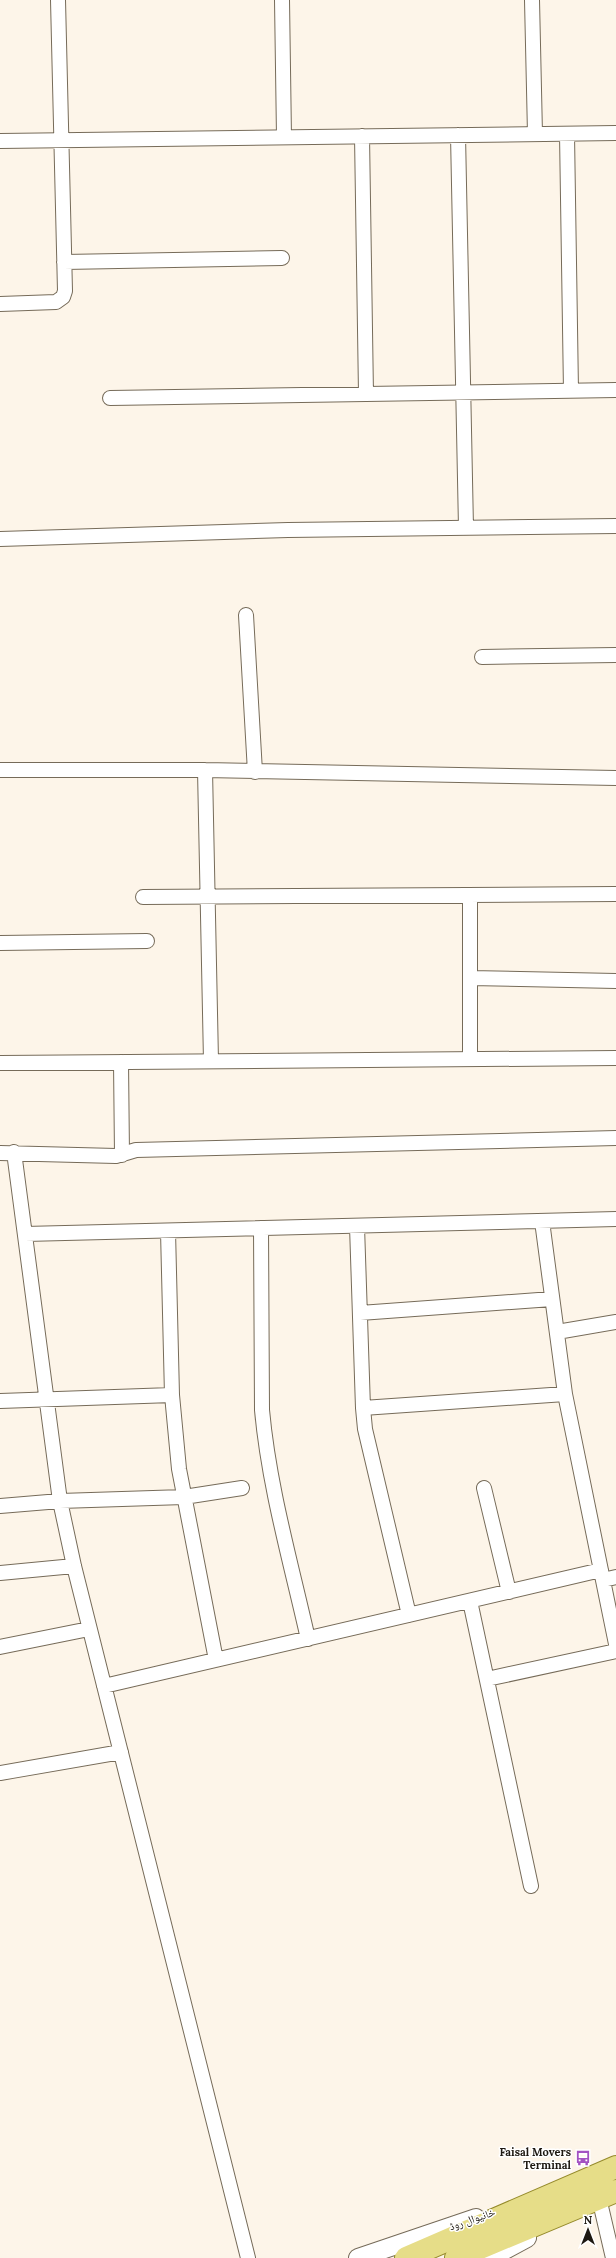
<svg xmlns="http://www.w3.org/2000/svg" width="616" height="2258" viewBox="0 0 616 2258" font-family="Lora,'Noto Naskh Arabic',serif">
<rect width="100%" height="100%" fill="#fdf5e9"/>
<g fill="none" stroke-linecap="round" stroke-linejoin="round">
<defs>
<path id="minor" d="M 282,0 L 284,137
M 532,0 L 535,134
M 567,134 L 571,391
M 458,135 L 466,528
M 362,136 L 366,394
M 0,141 L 616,133
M 64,262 L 282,258
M 0,304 L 56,302 L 63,297 L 65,291 L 58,0
M 110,398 L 616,390
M 0,539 L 288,530 L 616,526
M 246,615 L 255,772
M 482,657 L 616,655
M 0,770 L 205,770 L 616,778
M 205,770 L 211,1061
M 470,895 L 470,1059
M 143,897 L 616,894
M 0,943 L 147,941
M 470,978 L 616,981
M 121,1062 L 122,1155
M 0,1063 L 616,1058
M 14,1152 L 60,1501 L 74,1566 L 248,2258
M 0,1153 L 116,1156 L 136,1150 L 616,1138
M 542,1221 L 565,1394 L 616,1644
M 357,1226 L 363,1408 L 365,1429 L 409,1615
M 261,1228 L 262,1410 C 269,1487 291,1563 308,1639
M 168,1231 L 172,1395 L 179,1469 L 216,1660
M 25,1234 L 616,1219
M 360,1313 L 552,1299
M 557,1332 L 616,1322
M 0,1401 L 172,1395
M 363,1408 L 565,1394
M 484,1488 L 509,1592
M 0,1506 L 60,1501 L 184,1497 L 242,1488
M 0,1573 L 74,1566
M 603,1580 L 616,1577
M 470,1601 L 531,1886
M 0,1647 L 89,1629
M 487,1679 L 616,1651
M 104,1686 L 601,1570
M 0,1773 L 121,1752
M 599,2198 L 613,2258"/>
<path id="tertiary" d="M 358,2258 L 476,2218
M 490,2258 L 527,2238"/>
<path id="primary" d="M 406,2258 L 616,2167
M 456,2258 L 616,2191"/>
</defs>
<use href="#minor" stroke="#766b59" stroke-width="16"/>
<use href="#tertiary" stroke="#766b59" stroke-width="20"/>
<use href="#primary" stroke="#958a2b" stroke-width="24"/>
<use href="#minor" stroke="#fff" stroke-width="14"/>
<use href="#tertiary" stroke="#fff" stroke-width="18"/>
<use href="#primary" stroke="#e6dd88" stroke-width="22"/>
</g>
<defs>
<symbol id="bus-bare" viewBox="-9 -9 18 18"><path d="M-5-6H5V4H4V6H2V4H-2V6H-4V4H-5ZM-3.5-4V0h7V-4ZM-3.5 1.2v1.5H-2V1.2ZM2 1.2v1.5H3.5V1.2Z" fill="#a352c2" stroke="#fff" stroke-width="2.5" paint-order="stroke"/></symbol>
</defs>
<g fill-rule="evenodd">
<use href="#bus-bare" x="572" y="2147" width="22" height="22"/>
</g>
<g text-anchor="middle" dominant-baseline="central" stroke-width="3" stroke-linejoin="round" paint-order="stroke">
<g font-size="11" font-weight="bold" fill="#1d1811" stroke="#fff" text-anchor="end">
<text x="571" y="2152">Faisal Movers<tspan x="571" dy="13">Terminal</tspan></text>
</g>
<g font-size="11" fill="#1d1811" stroke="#fff">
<text transform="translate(472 2219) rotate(-19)">خانیوال روڈ</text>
</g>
</g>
<g transform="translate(588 2230)" stroke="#ffffff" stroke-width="3" paint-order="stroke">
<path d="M0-3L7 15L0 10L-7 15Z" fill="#1d1811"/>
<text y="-6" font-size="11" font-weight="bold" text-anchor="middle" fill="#1d1811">N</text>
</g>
</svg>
